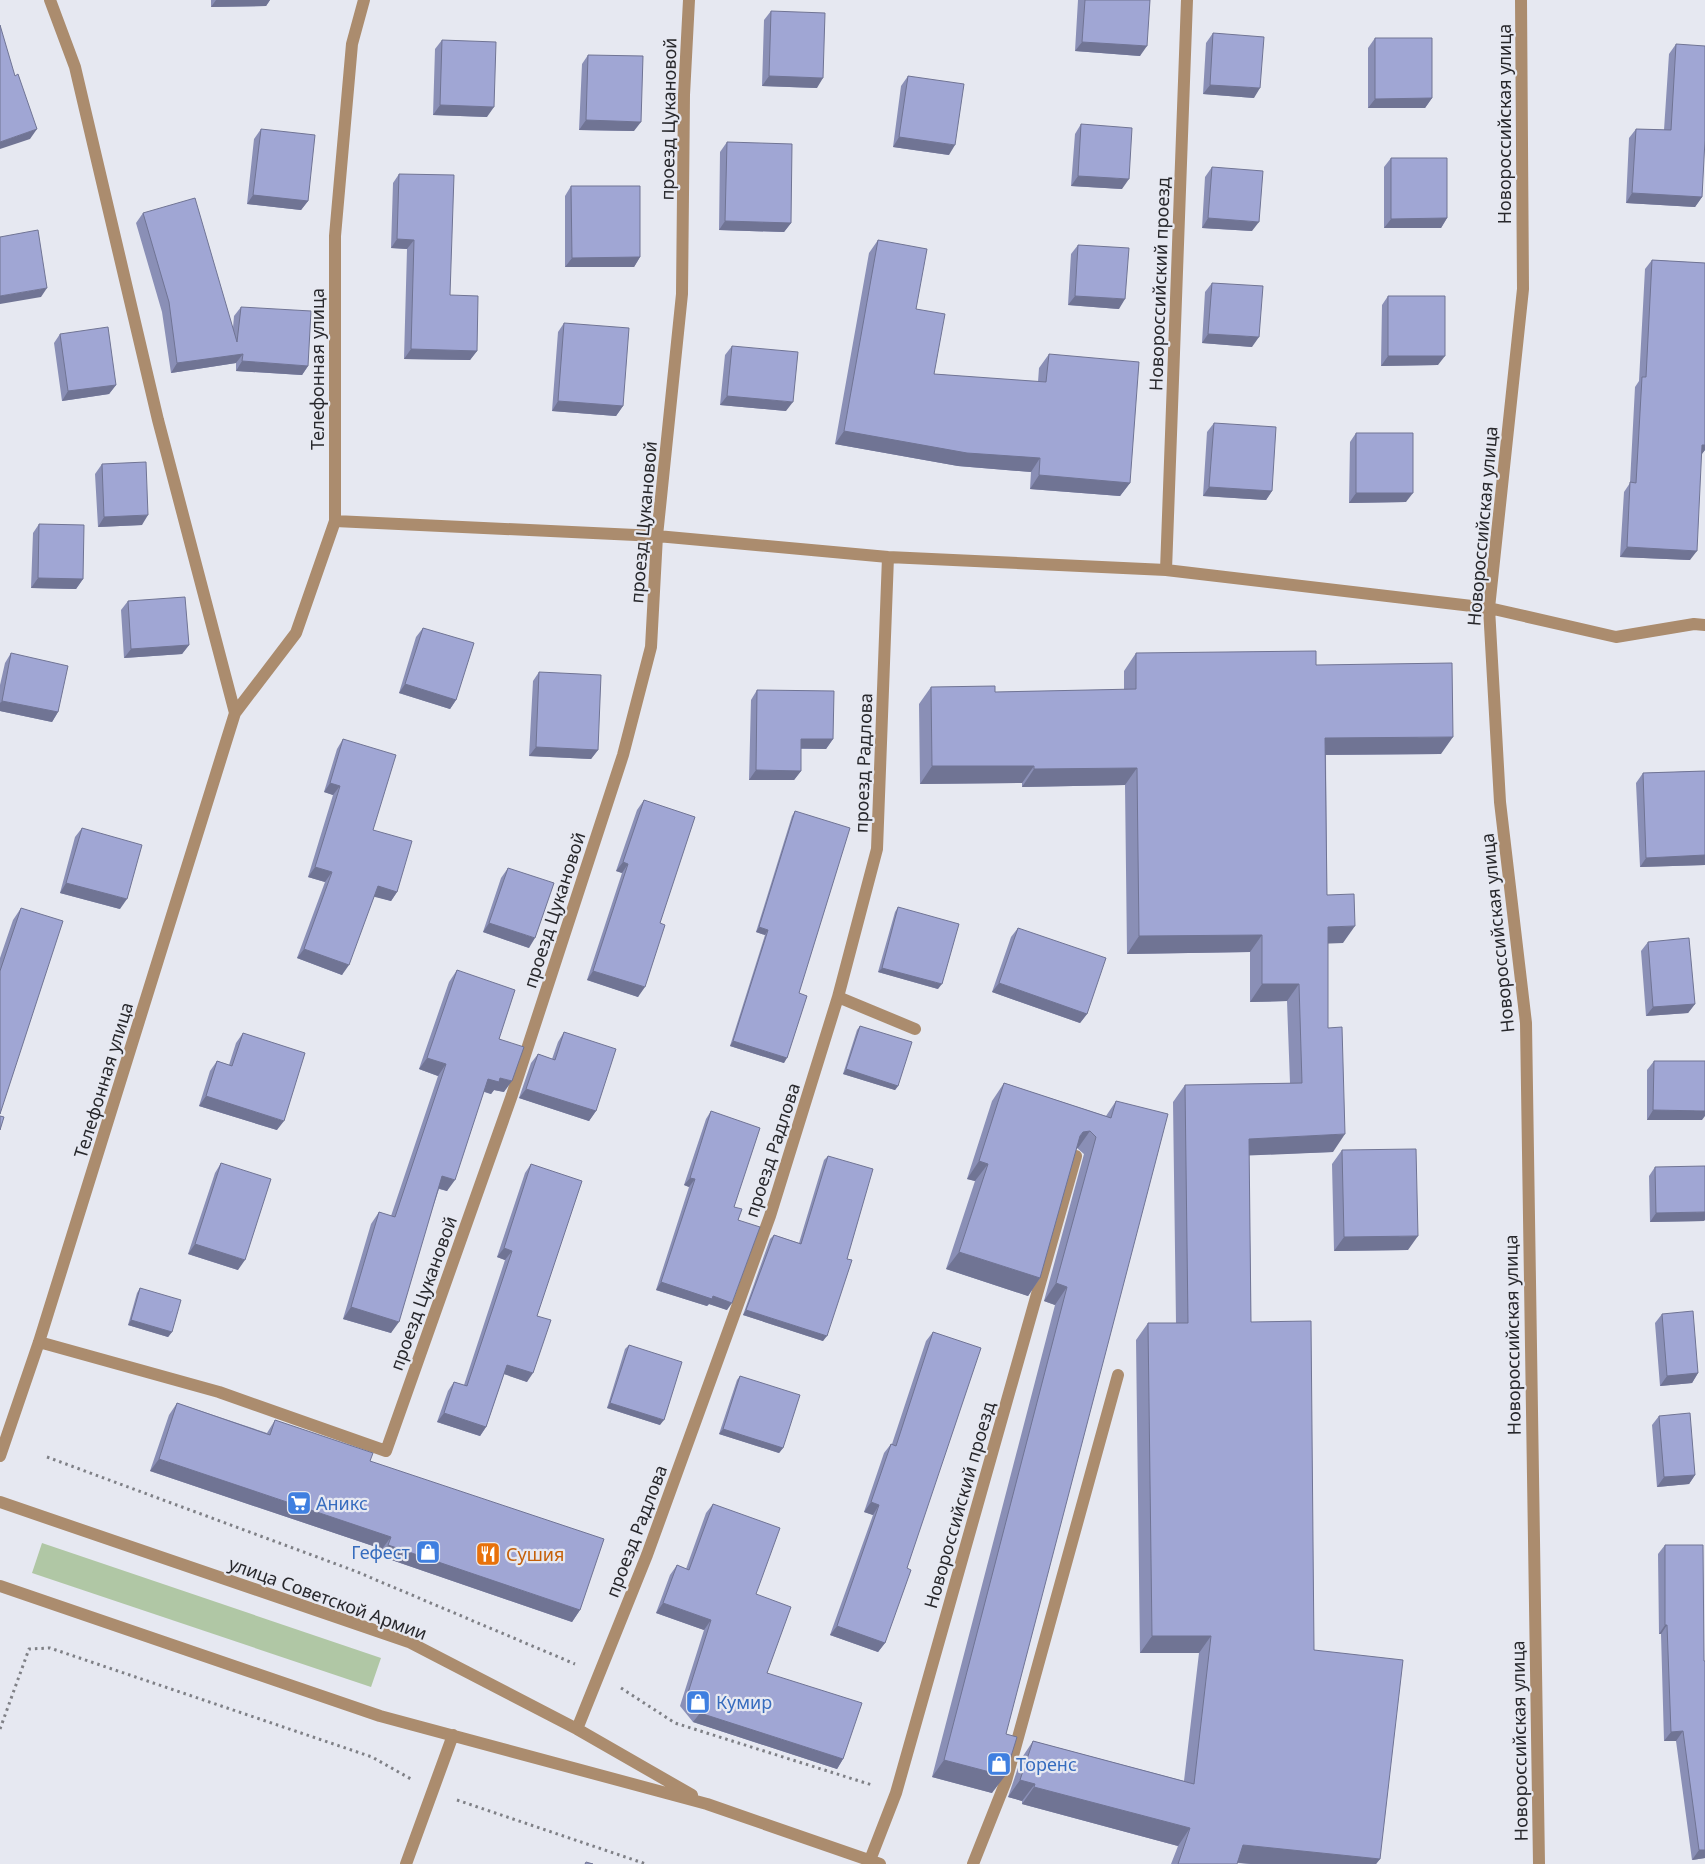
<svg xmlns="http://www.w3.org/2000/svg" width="1705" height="1864" viewBox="0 0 1705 1864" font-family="'Noto Sans',sans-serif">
<rect width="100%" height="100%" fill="#e6e8f1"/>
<path fill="#b0c7a5" d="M 42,1543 L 381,1658 L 371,1687 L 32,1573 Z"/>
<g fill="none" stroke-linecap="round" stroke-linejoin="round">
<path stroke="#7f8086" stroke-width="3" stroke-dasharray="2.5 4" stroke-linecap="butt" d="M 47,1457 L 355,1571 L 575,1664
M 621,1688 L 675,1723 L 872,1785
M 0,1729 L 29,1649 L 50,1648 L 372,1757 L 411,1779
M 457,1800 L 646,1864"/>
<path stroke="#ab8c6e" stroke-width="12" d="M 50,0 L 75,67 L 158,420 L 235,713
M 1521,0 L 1523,289 L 1489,608 L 1500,802 L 1526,1023 L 1539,1864
M 335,521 L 657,536 L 888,557 L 1166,570 L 1489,608 L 1616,637 L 1694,624 L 1705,625
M 1166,570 L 1187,0
M 838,997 L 915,1029
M 39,1342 L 219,1392 L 386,1451 L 512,1095 L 623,755 L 651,647 L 657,536 L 682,294 L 684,95 L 689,0
M 0,1456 L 39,1342 L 235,713 L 296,633 L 335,521 L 335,236 L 352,44 L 364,0
M 0,1502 L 409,1642 L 577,1729 L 692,1795
M 0,1586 L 380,1716 L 707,1804 L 880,1864
M 577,1729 L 647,1555 L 770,1216 L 838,997 L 877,849 L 888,557
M 870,1860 L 896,1793 L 1076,1156
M 406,1864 L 453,1735
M 973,1864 L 1006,1781 L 1118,1375"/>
</g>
<path fill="#8a8fb6" d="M 211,0 L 270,0 L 266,6 L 211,7 Z
M 1078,0 L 1150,0 L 1140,56 L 1075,51 Z
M 771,11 L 817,88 L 762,86 L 764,20 Z
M 1213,33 L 1254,98 L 1203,94 L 1206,43 Z
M 1375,38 L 1432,98 L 1425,108 L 1368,108 L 1368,48 Z
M 442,40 L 487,117 L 433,115 L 435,49 Z
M 1676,44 L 1702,197 L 1695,207 L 1626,203 L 1629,138 L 1636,129 L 1664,130 L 1669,54 Z
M 588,55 L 634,131 L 579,130 L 582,64 Z
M 908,76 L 949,155 L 893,147 L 901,86 Z
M 1081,124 L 1122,189 L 1071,186 L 1075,134 Z
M 261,129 L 308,201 L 301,210 L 247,204 L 254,139 Z
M 727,142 L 791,223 L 784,232 L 719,230 L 720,152 Z
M 1391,158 L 1447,218 L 1441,228 L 1384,228 L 1384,167 Z
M 1212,167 L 1252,231 L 1202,228 L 1205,177 Z
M 399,174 L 450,295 L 477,351 L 470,360 L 404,359 L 407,249 L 391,248 L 393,183 Z
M 571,186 L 640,257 L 634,267 L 565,267 L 565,196 Z
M 143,213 L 233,328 L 234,316 L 241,307 L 308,366 L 302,375 L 236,371 L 236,363 L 171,373 L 162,312 L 136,223 Z
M 878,240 L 934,374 L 1038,382 L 1039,368 L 1049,354 L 1130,483 L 1120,496 L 1030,489 L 1031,472 L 958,466 L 835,444 L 869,253 Z
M 1078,245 L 1119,309 L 1068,305 L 1071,254 Z
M 1652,260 L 1705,263 L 1705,450 L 1701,455 L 1690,560 L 1620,557 L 1624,492 L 1630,483 L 1635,387 L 1639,381 L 1645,269 Z
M 1212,283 L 1252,347 L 1202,343 L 1205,292 Z
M 1388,296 L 1438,365 L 1381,366 L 1382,305 Z
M 564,323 L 623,406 L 616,416 L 552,411 L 558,332 Z
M 60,334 L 116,385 L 109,394 L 62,401 L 54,343 Z
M 732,346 L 786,411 L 720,405 L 725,355 Z
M 1214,423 L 1272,491 L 1266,500 L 1203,496 L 1207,432 Z
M 1356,433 L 1406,502 L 1349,503 L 1350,442 Z
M 102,464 L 142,525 L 98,527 L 95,474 Z
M 39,524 L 83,579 L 76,589 L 31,588 L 33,533 Z
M 128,601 L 189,645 L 182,654 L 124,658 L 121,610 Z
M 423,628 L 456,700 L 450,709 L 399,693 L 416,637 Z
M 11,653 L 58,712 L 52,722 L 0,711 L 0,685 L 5,663 Z
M 1136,653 L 1316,665 L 1441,754 L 1326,755 L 1327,895 L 1343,943 L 1328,943 L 1328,1028 L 1333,1152 L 1249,1155 L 1251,1322 L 1314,1650 L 1380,1859 L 1376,1864 L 1251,1864 L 1237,1863 L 1237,1864 L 1171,1864 L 1178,1846 L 1022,1804 L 1022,1801 L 1008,1797 L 1021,1759 L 1033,1741 L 1184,1781 L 1199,1653 L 1140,1653 L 1136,1340 L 1148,1323 L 1176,1323 L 1173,1102 L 1185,1085 L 1290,1083 L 1287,1001 L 1250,1002 L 1250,952 L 1127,954 L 1125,785 L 1022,787 L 1022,783 L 920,784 L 919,704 L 931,687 L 995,692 L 1124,690 L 1124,671 Z
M 539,672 L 598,750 L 591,759 L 529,756 L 533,681 Z
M 757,690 L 833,739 L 826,749 L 801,749 L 801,771 L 794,780 L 749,780 L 751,700 Z
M 343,739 L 373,830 L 397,892 L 391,901 L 374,896 L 342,975 L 297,958 L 325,882 L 308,877 L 333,795 L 324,792 L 337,749 Z
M 1705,771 L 1705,865 L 1640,867 L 1636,783 L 1643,773 Z
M 644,800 L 660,923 L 638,997 L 587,980 L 622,873 L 616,871 L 637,810 Z
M 795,811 L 799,993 L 784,1063 L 730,1046 L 765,935 L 756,932 L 792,816 Z
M 82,828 L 120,909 L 60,893 L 75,837 Z
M 508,868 L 529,948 L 483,932 L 501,878 Z
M 898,907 L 938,989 L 878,972 L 895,912 Z
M 21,908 L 0,1114 L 0,958 L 13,920 Z
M 1018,928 L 1087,1014 L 1080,1023 L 992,992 L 1011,937 Z
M 1648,942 L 1695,1004 L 1688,1013 L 1646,1016 L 1641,951 Z
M 457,970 L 499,1039 L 504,1092 L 494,1090 L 491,1094 L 484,1092 L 447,1191 L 439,1189 L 391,1333 L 343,1319 L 371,1224 L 379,1212 L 391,1216 L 438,1076 L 419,1069 L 449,982 Z
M 860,1026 L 898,1086 L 895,1090 L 843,1074 L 857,1030 Z
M 564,1032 L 596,1111 L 589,1121 L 519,1098 L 531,1063 L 538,1054 L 552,1059 L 558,1042 Z
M 243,1033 L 277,1130 L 199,1106 L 210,1071 L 217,1061 L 229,1065 L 236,1043 Z
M 1654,1061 L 1702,1120 L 1647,1120 L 1647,1070 Z
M 1004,1083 L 1106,1116 L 1116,1101 L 1006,1734 L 992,1793 L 932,1777 L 1055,1305 L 1044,1301 L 1084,1154 L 1077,1148 L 1040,1278 L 1028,1296 L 946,1269 L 975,1181 L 967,1179 L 992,1101 Z
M 711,1111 L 734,1207 L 738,1220 L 727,1310 L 709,1304 L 707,1306 L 656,1290 L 689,1187 L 684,1185 L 706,1119 Z
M 1342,1150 L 1408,1250 L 1334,1251 L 1332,1164 Z
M 828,1156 L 847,1259 L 823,1341 L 743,1315 L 770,1239 L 774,1235 L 799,1243 L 824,1160 Z
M 221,1163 L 238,1270 L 188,1254 L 215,1173 Z
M 531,1164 L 537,1316 L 527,1382 L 504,1374 L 486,1427 L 480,1436 L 437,1422 L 448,1391 L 454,1382 L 464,1385 L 505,1260 L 497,1257 L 525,1173 Z
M 1655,1167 L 1704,1221 L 1650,1222 L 1649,1176 Z
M 140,1288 L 172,1332 L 168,1337 L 128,1325 L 137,1293 Z
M 1662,1314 L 1698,1373 L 1692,1383 L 1660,1386 L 1655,1323 Z
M 933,1332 L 907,1568 L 885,1643 L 878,1652 L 830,1635 L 873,1515 L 864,1512 L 884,1453 L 891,1444 L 892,1444 L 926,1341 Z
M 629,1345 L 660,1425 L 607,1408 L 625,1349 Z
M 740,1376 L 783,1448 L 779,1453 L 719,1434 L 737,1380 Z
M 177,1403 L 267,1433 L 275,1420 L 370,1461 L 580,1610 L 572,1622 L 380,1556 L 382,1549 L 150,1471 L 169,1415 Z
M 1659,1416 L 1695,1475 L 1689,1484 L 1657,1487 L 1652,1425 Z
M 713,1504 L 756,1594 L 767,1673 L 843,1759 L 837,1769 L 693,1722 L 680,1706 L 704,1630 L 656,1613 L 670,1575 L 677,1565 L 686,1569 L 706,1513 Z
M 1665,1545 L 1704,1661 L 1705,1661 L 1705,1858 L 1692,1860 L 1676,1741 L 1664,1741 L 1661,1634 L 1659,1634 L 1658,1554 Z"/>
<path fill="#707494" d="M 216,0 L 270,0 L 266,6 L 211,7 Z
M 1082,42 L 1147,46 L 1140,56 L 1075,51 Z
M 769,76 L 823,78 L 817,88 L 762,86 Z
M 1210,85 L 1260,88 L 1254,98 L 1203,94 Z
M 1432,98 L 1425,108 L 1368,108 L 1375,99 Z
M 440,105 L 494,107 L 487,117 L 433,115 Z
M 586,120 L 641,122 L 634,131 L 579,130 Z
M 37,129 L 30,139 L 0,149 L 0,142 Z
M 899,137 L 955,145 L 949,155 L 893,147 Z
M 1078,176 L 1129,179 L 1122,189 L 1071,186 Z
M 1632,193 L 1702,197 L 1695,207 L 1626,203 Z
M 253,195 L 308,201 L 301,210 L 247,204 Z
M 1208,218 L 1259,222 L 1252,231 L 1202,228 Z
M 1447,218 L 1441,228 L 1384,228 L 1391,219 Z
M 725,221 L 791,223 L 784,232 L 719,230 Z
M 397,239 L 414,240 L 407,249 L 391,248 Z
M 640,257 L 634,267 L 565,267 L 572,258 Z
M 47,288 L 41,297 L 0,304 L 0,296 Z
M 1075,296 L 1125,299 L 1119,309 L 1068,305 Z
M 1208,334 L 1259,337 L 1252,347 L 1202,343 Z
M 411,349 L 477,351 L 470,360 L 404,359 Z
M 243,354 L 236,363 L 171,373 L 177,363 Z
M 1388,356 L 1445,356 L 1438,365 L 1381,366 Z
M 242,361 L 308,366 L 302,375 L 236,371 Z
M 116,385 L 109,394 L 62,401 L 68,391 Z
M 727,396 L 793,402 L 786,411 L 720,405 Z
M 558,401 L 623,406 L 616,416 L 552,411 Z
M 844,431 L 1040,458 L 1031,472 L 958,466 L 835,444 Z
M 1702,445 L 1705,445 L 1705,450 L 1701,455 Z
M 1039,475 L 1130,483 L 1120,496 L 1030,489 Z
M 1209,487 L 1272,491 L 1266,500 L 1203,496 Z
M 1356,493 L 1413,493 L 1406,502 L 1349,503 Z
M 148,515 L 142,525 L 98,527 L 104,517 Z
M 1627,547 L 1697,551 L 1690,560 L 1620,557 Z
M 38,578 L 83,579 L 76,589 L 31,588 Z
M 189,645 L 182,654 L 124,658 L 131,649 Z
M 405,684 L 456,700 L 450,709 L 399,693 Z
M 2,701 L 58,712 L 52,722 L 0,711 L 0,703 Z
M 1453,737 L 1441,754 L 1313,755 L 1325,738 Z
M 801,739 L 833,739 L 826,749 L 795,748 Z
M 536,747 L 598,750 L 591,759 L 529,756 Z
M 932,766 L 1034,766 L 1022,783 L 920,784 Z
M 1137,768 L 1125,785 L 1022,787 L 1034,769 Z
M 756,770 L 801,771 L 794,780 L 749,780 Z
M 330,783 L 340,786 L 333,795 L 324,792 Z
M 1705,855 L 1705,865 L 1640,867 L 1646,858 Z
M 623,862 L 628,864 L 622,873 L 616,871 Z
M 315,867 L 332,872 L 325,882 L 308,877 Z
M 66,883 L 127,899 L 120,909 L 60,893 Z
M 378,886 L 397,892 L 391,901 L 371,896 Z
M 489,923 L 535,938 L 529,948 L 483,932 Z
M 1355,926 L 1343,943 L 1316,944 L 1328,927 Z
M 759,927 L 768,930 L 765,935 L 756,932 Z
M 1262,935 L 1250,952 L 1127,954 L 1139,936 Z
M 304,949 L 349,965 L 342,975 L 297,958 Z
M 882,968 L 942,984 L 938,989 L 878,972 Z
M 593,971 L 645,987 L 638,997 L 587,980 Z
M 999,983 L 1087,1014 L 1080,1023 L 992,992 Z
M 1262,984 L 1299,984 L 1287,1001 L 1250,1002 Z
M 1695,1004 L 1688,1013 L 1646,1016 L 1653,1007 Z
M 733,1041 L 787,1058 L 784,1063 L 730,1046 Z
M 427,1058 L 446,1064 L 438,1076 L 419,1069 Z
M 846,1069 L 898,1086 L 895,1090 L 843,1074 Z
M 500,1078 L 512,1081 L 504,1092 L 494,1090 L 491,1094 L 480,1090 L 488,1079 Z
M 526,1089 L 596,1111 L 589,1121 L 519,1098 Z
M 206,1096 L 284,1121 L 277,1130 L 199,1106 Z
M 1653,1110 L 1705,1111 L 1705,1116 L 1702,1120 L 1647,1120 Z
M 1090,1131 L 1078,1148 L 1071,1150 L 1083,1132 Z
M 1345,1134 L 1333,1152 L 1237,1156 L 1249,1139 Z
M 979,1161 L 988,1164 L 975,1181 L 967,1179 Z
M 442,1176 L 455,1180 L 447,1191 L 434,1187 Z
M 690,1178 L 695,1179 L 689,1187 L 684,1185 Z
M 1705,1212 L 1705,1220 L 1704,1221 L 1650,1222 L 1656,1213 Z
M 1418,1236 L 1408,1250 L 1334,1251 L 1344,1237 Z
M 195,1244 L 245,1260 L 238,1270 L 188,1254 Z
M 504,1248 L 512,1251 L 505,1260 L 497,1257 Z
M 959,1252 L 1040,1278 L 1028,1296 L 946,1269 Z
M 661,1282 L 713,1296 L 732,1303 L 727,1310 L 709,1304 L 707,1306 L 656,1290 Z
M 1056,1283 L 1067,1287 L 1055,1305 L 1044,1301 Z
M 351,1307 L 399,1322 L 391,1333 L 343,1319 Z
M 746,1310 L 827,1336 L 823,1341 L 743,1315 Z
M 131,1320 L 172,1332 L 168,1337 L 128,1325 Z
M 507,1365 L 533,1373 L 527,1382 L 501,1373 Z
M 1698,1373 L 1692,1383 L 1660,1386 L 1667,1376 Z
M 610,1403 L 664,1420 L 660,1425 L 607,1408 Z
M 444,1413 L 486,1427 L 480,1436 L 437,1422 Z
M 723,1429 L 783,1448 L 779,1453 L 719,1434 Z
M 159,1459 L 391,1537 L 382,1549 L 150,1471 Z
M 1695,1475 L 1689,1484 L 1657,1487 L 1664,1477 Z
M 871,1502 L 879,1505 L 873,1515 L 864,1512 Z
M 388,1545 L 580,1610 L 572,1622 L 380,1556 Z
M 663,1603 L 711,1620 L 704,1630 L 656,1613 Z
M 1665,1625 L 1667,1625 L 1661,1634 L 1659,1634 Z
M 837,1626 L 885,1643 L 878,1652 L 830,1635 Z
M 1152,1636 L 1211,1636 L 1199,1653 L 1140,1653 Z
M 700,1713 L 843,1759 L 837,1769 L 693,1722 Z
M 1683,1731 L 1676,1741 L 1664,1741 L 1671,1732 Z
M 944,1760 L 1005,1776 L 992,1793 L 932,1777 Z
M 1020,1780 L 1035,1784 L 1022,1801 L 1008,1797 Z
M 1034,1787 L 1190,1828 L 1178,1846 L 1022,1804 Z
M 1243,1845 L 1380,1859 L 1376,1864 L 1251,1864 L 1231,1862 Z
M 1699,1850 L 1705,1850 L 1705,1858 L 1692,1860 Z"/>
<path fill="#a0a6d4" stroke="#707494" d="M 1085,0 L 1150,0 L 1147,46 L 1082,42 Z
M 771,11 L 825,13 L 823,78 L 769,76 Z
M 0,25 L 15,76 L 18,74 L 37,129 L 0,142 Z
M 1213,33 L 1264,37 L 1260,88 L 1210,85 Z
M 1375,38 L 1432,38 L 1432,98 L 1375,99 Z
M 442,40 L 496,42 L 494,107 L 440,105 Z
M 1676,44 L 1705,46 L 1705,140 L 1702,197 L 1632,193 L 1636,129 L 1671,130 Z
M 588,55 L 643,56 L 641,122 L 586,120 Z
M 908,76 L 964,84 L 955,145 L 899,137 Z
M 1081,124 L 1132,128 L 1129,179 L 1078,176 Z
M 261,129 L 315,135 L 308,201 L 253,195 Z
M 727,142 L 792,144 L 791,223 L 725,221 Z
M 1391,158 L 1447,158 L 1447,218 L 1391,219 Z
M 1212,167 L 1263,171 L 1259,222 L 1208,218 Z
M 399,174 L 454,175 L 450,295 L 478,296 L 477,351 L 411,349 L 414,240 L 397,239 Z
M 571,186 L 640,186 L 640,257 L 572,258 Z
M 195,198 L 237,342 L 241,307 L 311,311 L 308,366 L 242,361 L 243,354 L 177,363 L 169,302 L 143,213 Z
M 38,230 L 47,288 L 0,296 L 0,237 Z
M 878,240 L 927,249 L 916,309 L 945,314 L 934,374 L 1046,382 L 1049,354 L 1139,362 L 1130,483 L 1039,475 L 1040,458 L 967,453 L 844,431 Z
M 1078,245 L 1129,248 L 1125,299 L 1075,296 Z
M 1652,260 L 1705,263 L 1705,445 L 1702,445 L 1697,551 L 1627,547 L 1630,482 L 1636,483 L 1642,377 L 1646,377 Z
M 1212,283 L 1263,286 L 1259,337 L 1208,334 Z
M 1388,296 L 1445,296 L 1445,356 L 1388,356 Z
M 564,323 L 629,328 L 623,406 L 558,401 Z
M 108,327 L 116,385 L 68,391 L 60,334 Z
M 732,346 L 798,352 L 793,402 L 727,396 Z
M 1214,423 L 1276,427 L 1272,491 L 1209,487 Z
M 1356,433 L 1413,433 L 1413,493 L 1356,493 Z
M 146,462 L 148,515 L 104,517 L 102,464 Z
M 39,524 L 84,525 L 83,579 L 38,578 Z
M 185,597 L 189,645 L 131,649 L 128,601 Z
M 423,628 L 474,643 L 456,700 L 405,684 Z
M 1316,651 L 1316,665 L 1452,663 L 1453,737 L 1325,738 L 1327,895 L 1354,894 L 1355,926 L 1328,927 L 1328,1028 L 1342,1027 L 1345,1134 L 1249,1139 L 1251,1322 L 1311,1321 L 1314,1650 L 1403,1660 L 1380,1859 L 1243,1845 L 1237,1864 L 1178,1864 L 1190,1828 L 1034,1787 L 1035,1784 L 1020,1780 L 1033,1741 L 1194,1784 L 1211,1636 L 1152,1636 L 1148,1323 L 1188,1323 L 1185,1085 L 1302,1083 L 1299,984 L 1262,984 L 1262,935 L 1139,936 L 1137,768 L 1034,769 L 1034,766 L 932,766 L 931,687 L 995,686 L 995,692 L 1136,689 L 1136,653 Z
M 11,653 L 68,666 L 58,712 L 2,701 Z
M 539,672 L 601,675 L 598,750 L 536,747 Z
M 757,690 L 834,691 L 833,739 L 801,739 L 801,771 L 756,770 Z
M 343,739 L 396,755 L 373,830 L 412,841 L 397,892 L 378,886 L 349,965 L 304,949 L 332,872 L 315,867 L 340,786 L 330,783 Z
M 1705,771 L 1705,855 L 1646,858 L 1643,773 Z
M 644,800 L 695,817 L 660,923 L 665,925 L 645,987 L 593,971 L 628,864 L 623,862 Z
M 795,811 L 850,828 L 799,993 L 807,996 L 787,1058 L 733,1041 L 768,930 L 759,927 Z
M 82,828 L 142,845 L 127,899 L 66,883 Z
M 508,868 L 554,883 L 535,938 L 489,923 Z
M 898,907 L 959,924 L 942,984 L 882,968 Z
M 21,908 L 63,921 L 0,1114 L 0,971 Z
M 1018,928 L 1106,958 L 1087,1014 L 999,983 Z
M 1689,938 L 1695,1004 L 1653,1007 L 1648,942 Z
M 457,970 L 515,990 L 499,1039 L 524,1047 L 512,1081 L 500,1078 L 499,1082 L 488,1079 L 455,1180 L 442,1176 L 399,1322 L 351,1307 L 379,1212 L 395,1217 L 446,1064 L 427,1058 Z
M 860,1026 L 912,1042 L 898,1086 L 846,1069 Z
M 564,1032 L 616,1049 L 596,1111 L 526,1089 L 538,1054 L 555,1060 Z
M 243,1033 L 305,1053 L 284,1121 L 206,1096 L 217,1061 L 232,1066 Z
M 1654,1061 L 1705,1061 L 1705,1111 L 1653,1110 Z
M 1004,1083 L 1111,1118 L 1116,1101 L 1168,1114 L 1006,1734 L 1017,1737 L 1005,1776 L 944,1760 L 1067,1287 L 1056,1283 L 1096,1137 L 1090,1131 L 1083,1132 L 1080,1136 L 1040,1278 L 959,1252 L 988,1164 L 979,1161 Z
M 711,1111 L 760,1128 L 734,1207 L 742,1209 L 738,1220 L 760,1227 L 732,1303 L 713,1296 L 712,1299 L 661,1282 L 695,1179 L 690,1178 Z
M 0,1116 L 4,1117 L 0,1130 Z
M 1416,1149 L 1418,1236 L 1344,1237 L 1342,1150 Z
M 828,1156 L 873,1169 L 847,1259 L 852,1260 L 827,1336 L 746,1310 L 774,1235 L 801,1244 Z
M 221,1163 L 271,1179 L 245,1260 L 195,1244 Z
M 531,1164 L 582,1181 L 537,1316 L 551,1320 L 533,1373 L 507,1365 L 486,1427 L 444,1413 L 454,1382 L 467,1386 L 512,1251 L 504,1248 Z
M 1705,1166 L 1705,1212 L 1656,1213 L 1655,1167 Z
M 140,1288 L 181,1300 L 172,1332 L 131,1320 Z
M 1693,1311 L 1698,1373 L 1667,1376 L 1662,1314 Z
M 933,1332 L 981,1348 L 907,1568 L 911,1570 L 885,1643 L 837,1626 L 879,1505 L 871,1502 L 891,1444 L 896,1446 Z
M 629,1345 L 682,1362 L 664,1420 L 610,1403 Z
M 740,1376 L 800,1395 L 783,1448 L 723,1429 Z
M 177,1403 L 270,1435 L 275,1420 L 373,1453 L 370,1461 L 604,1539 L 580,1610 L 388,1545 L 391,1537 L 159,1459 Z
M 1690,1413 L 1695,1475 L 1664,1477 L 1659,1416 Z
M 713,1504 L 780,1528 L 756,1594 L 791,1607 L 767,1673 L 862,1703 L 843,1759 L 700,1713 L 687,1696 L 711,1620 L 663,1603 L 677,1565 L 689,1570 Z
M 1665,1545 L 1703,1545 L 1704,1661 L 1705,1661 L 1705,1850 L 1699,1850 L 1683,1731 L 1671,1732 L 1667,1625 L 1665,1625 Z
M 586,1862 L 593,1864 L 585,1864 Z"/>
<defs>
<symbol id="supermarket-square" viewBox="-11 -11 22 22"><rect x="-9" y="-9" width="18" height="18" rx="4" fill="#3f7fe0" stroke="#e6e8f1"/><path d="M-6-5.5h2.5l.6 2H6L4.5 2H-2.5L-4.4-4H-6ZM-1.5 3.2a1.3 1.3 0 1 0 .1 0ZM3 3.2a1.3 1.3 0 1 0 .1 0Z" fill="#fff"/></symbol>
<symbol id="shop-square" viewBox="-11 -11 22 22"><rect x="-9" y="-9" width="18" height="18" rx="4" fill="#3f7fe0" stroke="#e6e8f1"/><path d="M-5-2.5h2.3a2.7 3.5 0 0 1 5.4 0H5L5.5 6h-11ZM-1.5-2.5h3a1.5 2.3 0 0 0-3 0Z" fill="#fff"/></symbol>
<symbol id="restaurant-square" viewBox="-11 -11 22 22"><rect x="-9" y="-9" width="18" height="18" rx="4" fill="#e8710a" stroke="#e6e8f1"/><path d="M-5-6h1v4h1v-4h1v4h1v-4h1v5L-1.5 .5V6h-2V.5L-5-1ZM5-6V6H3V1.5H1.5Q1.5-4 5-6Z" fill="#fff"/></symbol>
</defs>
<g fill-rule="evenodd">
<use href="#supermarket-square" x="285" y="1489" width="28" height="28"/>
<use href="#shop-square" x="414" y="1538" width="28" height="28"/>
<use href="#restaurant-square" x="474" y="1540" width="28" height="28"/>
<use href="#shop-square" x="684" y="1688" width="28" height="28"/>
<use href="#shop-square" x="985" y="1750" width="28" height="28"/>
</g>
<g text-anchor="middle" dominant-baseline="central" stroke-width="4.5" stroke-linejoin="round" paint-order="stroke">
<g font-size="18" fill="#28282c" stroke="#e6e8f1">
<text transform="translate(668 119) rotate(-89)">проезд Цукановой</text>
<text transform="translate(1504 124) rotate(-90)">Новороссийская улица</text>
<text transform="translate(1159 284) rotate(-88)">Новороссийский проезд</text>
<text transform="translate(317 369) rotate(-90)">Телефонная улица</text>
<text transform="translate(643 522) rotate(-85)">проезд Цукановой</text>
<text transform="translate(1482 526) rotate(-85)">Новороссийская улица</text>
<text transform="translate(863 763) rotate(-88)">проезд Радлова</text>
<text transform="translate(554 910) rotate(-72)">проезд Цукановой</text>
<text transform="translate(1497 933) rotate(-96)">Новороссийская улица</text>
<text transform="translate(103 1080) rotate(-73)">Телефонная улица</text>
<text transform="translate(772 1150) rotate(-72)">проезд Радлова</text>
<text transform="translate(423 1293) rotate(-70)">проезд Цукановой</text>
<text transform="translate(1512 1335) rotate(-91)">Новороссийская улица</text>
<text transform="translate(959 1505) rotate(-74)">Новороссийский проезд</text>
<text transform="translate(636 1531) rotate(-69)">проезд Радлова</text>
<text transform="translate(328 1598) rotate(20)">улица Советской Армии</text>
<text transform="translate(1519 1741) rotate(-91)">Новороссийская улица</text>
</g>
<g font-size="18" fill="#366cbe" stroke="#e6e8f1" text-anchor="start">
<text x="316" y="1503">Аникс</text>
<text x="410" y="1552" text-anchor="end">Гефест</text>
<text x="716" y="1702">Кумир</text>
<text x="1016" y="1764">Торенс</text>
</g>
<g font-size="18" fill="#c56008" stroke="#e6e8f1" text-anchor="start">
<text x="506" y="1554">Сушия</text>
</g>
</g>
</svg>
